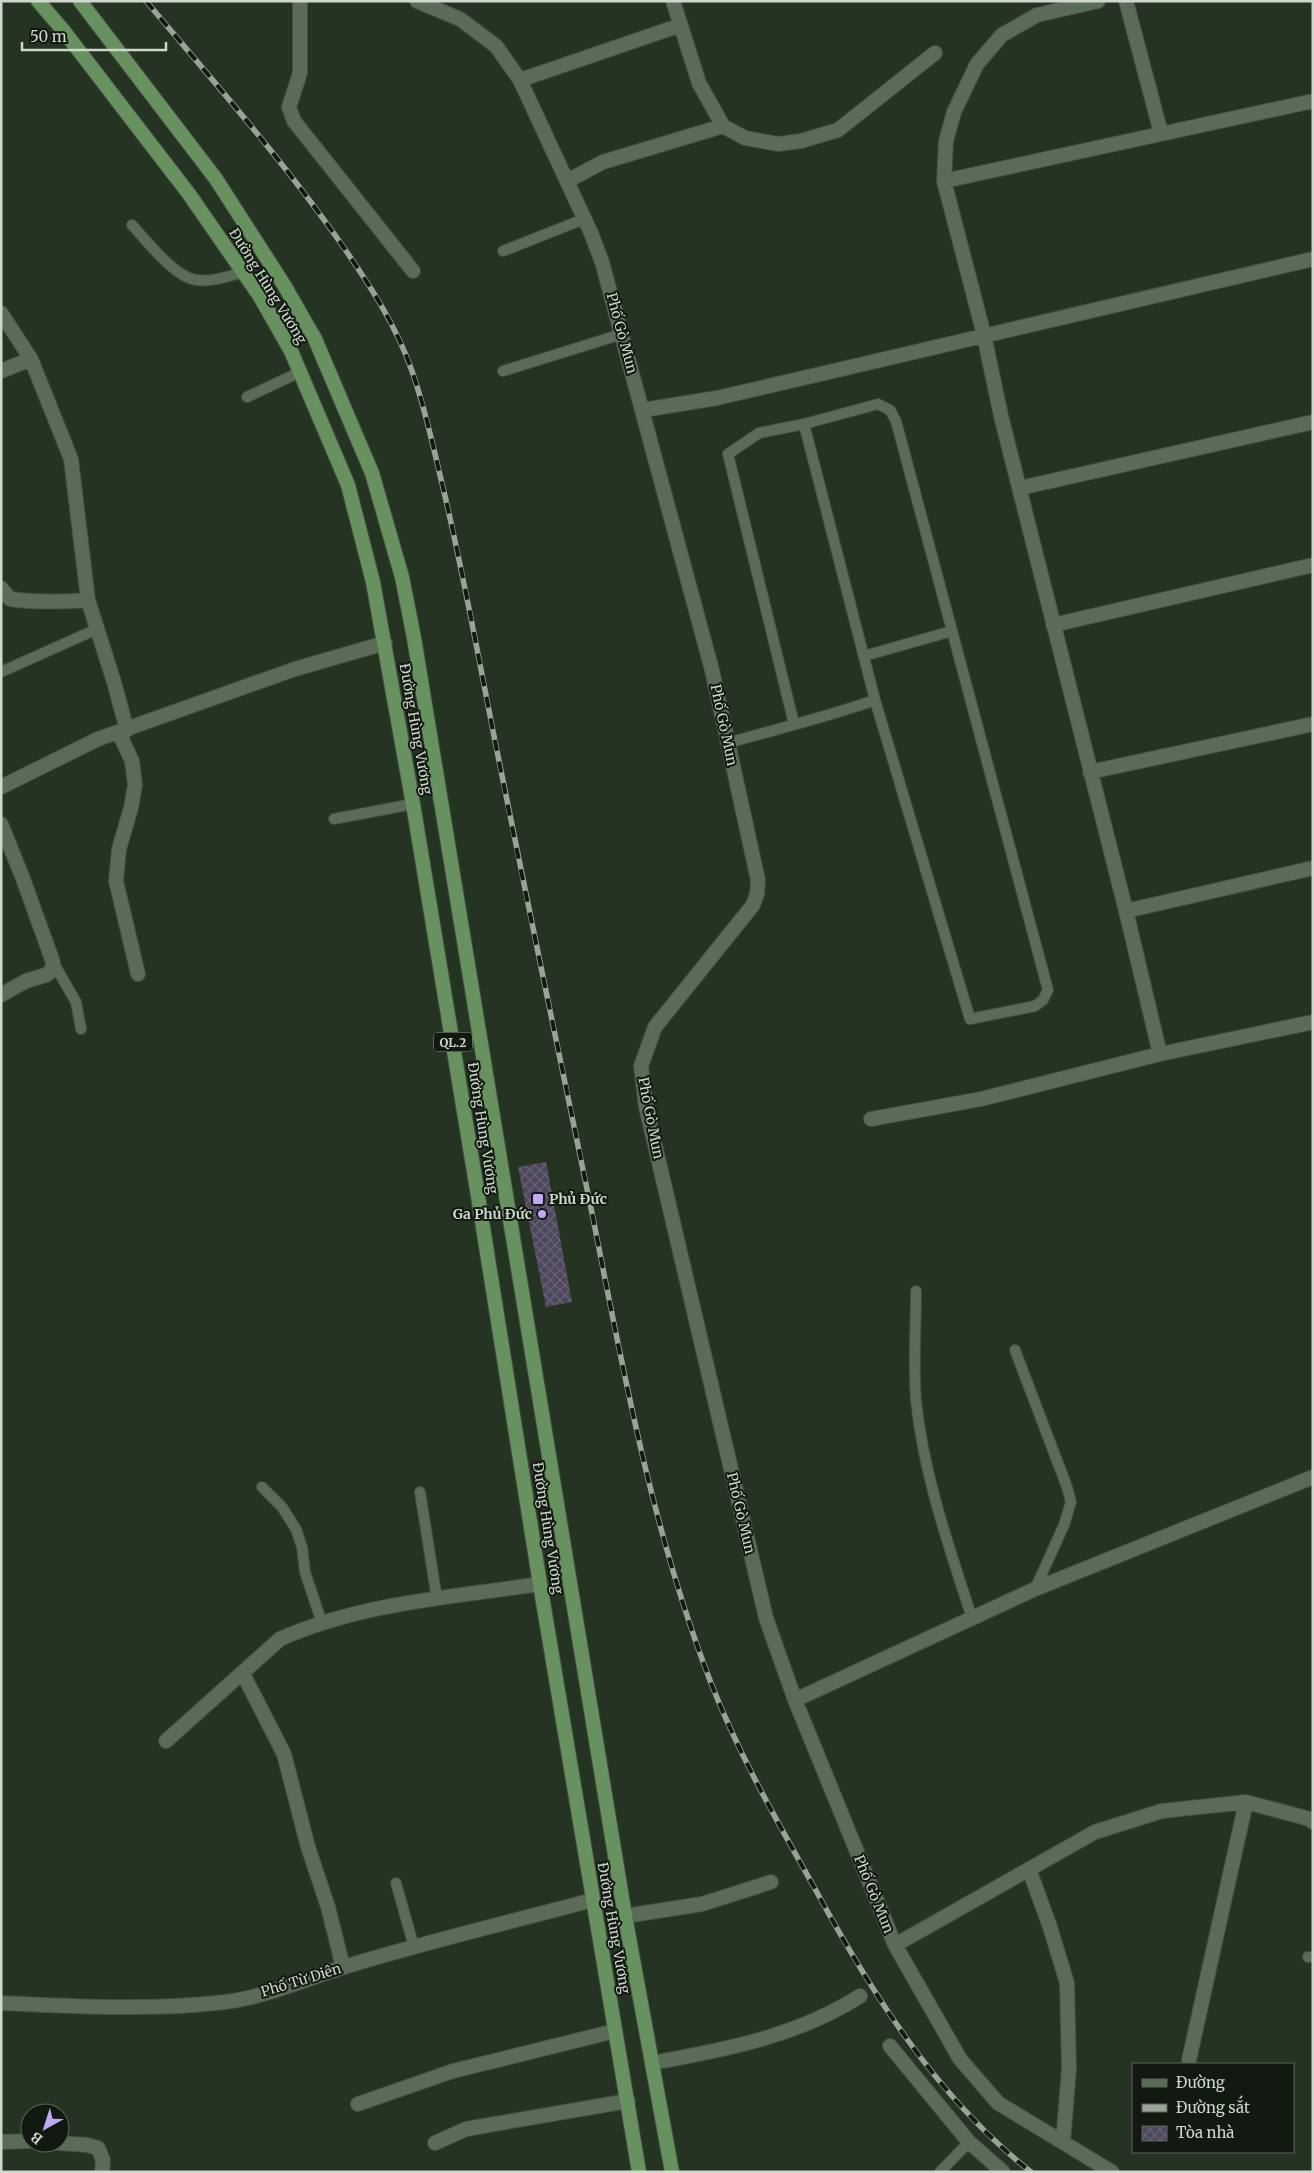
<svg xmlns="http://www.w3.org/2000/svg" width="1314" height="2173" viewBox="0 0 1314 2173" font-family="Merriweather,serif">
<defs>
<pattern id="building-cross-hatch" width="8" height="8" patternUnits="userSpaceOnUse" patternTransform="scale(1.25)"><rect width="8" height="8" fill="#4e475d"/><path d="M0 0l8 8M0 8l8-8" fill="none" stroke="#666173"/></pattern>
</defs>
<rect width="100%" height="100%" fill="#243322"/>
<path fill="url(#building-cross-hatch)" d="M 546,1162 L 572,1302 L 546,1307 L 518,1167 Z"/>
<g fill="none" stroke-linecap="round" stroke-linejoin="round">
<defs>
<path id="service" d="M 132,225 C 147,241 175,278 197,280 C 213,282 229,276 244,272
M 503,251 L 584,219
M 503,371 L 622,334
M 247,397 L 300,372
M 804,424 L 875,700
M 864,656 L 952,631
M 1,672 L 97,629
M 728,743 C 777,729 827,717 875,700 L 970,1019 L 1035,1006 L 1043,1000 L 1048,990 L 896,421 L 890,410 L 878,404 L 804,424 L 759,433 L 728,454 L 794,724
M 334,819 L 413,804
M 53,962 L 76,1002 L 81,1029
M 916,1291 C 916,1327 913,1365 916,1401 C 924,1476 949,1547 972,1618
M 1015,1350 L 1067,1487 L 1071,1502 L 1064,1525 L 1035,1589
M 262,1487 L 282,1507 L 296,1529 L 302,1547 L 305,1572 L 322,1623
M 420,1492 L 437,1599
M 396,1883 L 414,1947
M 1308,1957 L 1313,1957
M 940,2172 L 969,2142"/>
<path id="minor" d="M 300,1 L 300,73 L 289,107 L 294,121 L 413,271
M 417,1 L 460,19 L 496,46 L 520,80 L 591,233 L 602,262 L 712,670 L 758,880 L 757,894 L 753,905 L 655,1027 L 641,1066 L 646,1107 L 766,1618 L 795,1700 L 895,1945 L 960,2059 L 998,2103 L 1112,2172
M 673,1 L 699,83 L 723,126
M 1098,1 L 1037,15 L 1002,35 L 977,64 L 954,112 L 946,141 L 944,181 L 984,335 L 1001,416 L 1126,911 L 1160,1054
M 1126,1 L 1161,133
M 520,80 L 681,25
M 567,181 L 603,162 L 723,126 L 745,138 L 778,144 L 801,141 L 838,130 L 935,53
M 944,181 L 1313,101
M 1,313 L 31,359 L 71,459 L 88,600 L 114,682 L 127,730
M 1,371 L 31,359
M 643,410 L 717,398 L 799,379 L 1313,259
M 1020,488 L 1313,422
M 1,588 L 10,599 C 36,603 61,602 88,600
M 1053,625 L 1313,565
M 119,733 L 132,761 L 135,785 L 131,808 L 119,849 L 116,881 L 138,974
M 1090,772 L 1313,724
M 1,787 L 98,739 L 295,669 L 385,643
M 1,824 L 22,876 L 53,962 L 52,970 L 46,975 L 26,981 L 1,995
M 1126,911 L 1313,868
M 871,1119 L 981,1099 L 1160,1054 L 1313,1022
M 243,1674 L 284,1754 L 308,1847 L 328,1907 L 343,1967
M 795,1700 L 1035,1589 L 1313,1477
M 166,1741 L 280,1639 C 361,1603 453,1597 540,1584
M 1029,1869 L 1050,1927 L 1067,1983 L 1069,2069 L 1063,2142
M 625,1916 L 702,1904 L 771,1882
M 895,1945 L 1095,1832 L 1162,1811 L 1246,1802 L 1310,1819 L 1313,1822
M 890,2046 L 969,2142 L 1003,2172
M 1189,2060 L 1246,1802
M 652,2063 C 724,2050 798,2036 860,1996
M 358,2104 L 453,2071 L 615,2031
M 1,2142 L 30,2141
M 58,2143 L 87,2145 L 98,2148 L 103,2160 L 102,2172
M 435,2143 L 466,2129 L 628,2101"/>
<path id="tertiary" d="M 1,2003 C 75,2006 151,2011 225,2002 C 266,1997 305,1979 344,1967 C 426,1942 510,1922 593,1900"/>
<path id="trunk" d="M 38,1 L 63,30 L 189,194 L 259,295 L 291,351 L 348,485 L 373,582 L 413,804 L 478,1196 L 540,1584 L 639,2172
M 80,1 L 216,179 L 284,285 L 315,339 L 372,473 L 402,577 L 414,638 L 625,1916 L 672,2172"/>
</defs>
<use href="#service" stroke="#435041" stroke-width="12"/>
<use href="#minor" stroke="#435041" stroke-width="16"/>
<use href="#tertiary" stroke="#435041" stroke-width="16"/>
<use href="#trunk" stroke="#435041" stroke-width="16"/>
<use href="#service" stroke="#5a6b57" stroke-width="10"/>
<use href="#minor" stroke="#5a6b57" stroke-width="14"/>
<use href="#tertiary" stroke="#5a6b57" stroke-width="14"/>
<use href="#trunk" stroke="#679260" stroke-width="14"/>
<defs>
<path id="rail" d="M 146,1 C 213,81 282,159 342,245 C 369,284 396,325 412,371 C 424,405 432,441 440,475 C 462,565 478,656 496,746 C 527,904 561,1060 593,1218 C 624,1375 653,1533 711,1683 C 739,1755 777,1821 814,1887 C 871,1992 936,2097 1031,2172"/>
</defs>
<use href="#rail" stroke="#98a496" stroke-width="5.5"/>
<use href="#rail" stroke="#121911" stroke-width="4" stroke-dasharray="11" stroke-linecap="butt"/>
</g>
<g fill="#c0a8f4" stroke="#121911" stroke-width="2">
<rect x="532" y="1193" width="12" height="12" rx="2.5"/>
<circle cx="542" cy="1214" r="5"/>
</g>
<g text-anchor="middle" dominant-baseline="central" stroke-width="4" stroke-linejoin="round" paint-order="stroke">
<rect fill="#121911" stroke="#969f94" stroke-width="1" x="434" y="1032.5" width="38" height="19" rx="4"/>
<g font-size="12" font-weight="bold" fill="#ced8cc">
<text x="453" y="1042">QL.2</text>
</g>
<g font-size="14" fill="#ced8cc" stroke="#121911">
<text transform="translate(268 286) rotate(58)">Đường Hùng Vương</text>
<text transform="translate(622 333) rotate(75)">Phố Gò Mun</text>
<text transform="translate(724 725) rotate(78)">Phố Gò Mun</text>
<text transform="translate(416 729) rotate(80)">Đường Hùng Vương</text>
<text transform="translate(651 1118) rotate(79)">Phố Gò Mun</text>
<text transform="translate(483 1128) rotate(81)">Đường Hùng Vương</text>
<text transform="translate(741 1513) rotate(77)">Phố Gò Mun</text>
<text transform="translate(548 1528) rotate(81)">Đường Hùng Vương</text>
<text transform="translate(874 1894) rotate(68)">Phố Gò Mun</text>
<text transform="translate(614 1928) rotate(80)">Đường Hùng Vương</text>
<text transform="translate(301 1980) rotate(-17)">Phố Từ Diên</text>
</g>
<g font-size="14" font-weight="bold" fill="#ced8cc" stroke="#121911" text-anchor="start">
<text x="549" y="1199">Phủ Đức</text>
<text x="532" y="1214" text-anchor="end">Ga Phủ Đức</text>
</g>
</g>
<rect width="1314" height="2173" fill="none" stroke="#ced8cc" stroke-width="5"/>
<rect x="1132" y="2063" width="162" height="90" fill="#121911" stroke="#5d655c"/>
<rect x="1142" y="2079" width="25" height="8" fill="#5a6b57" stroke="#5d655c"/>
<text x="1176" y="2088" font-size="15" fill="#ced8cc">Đường</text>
<rect x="1142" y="2104" width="25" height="8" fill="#98a496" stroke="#5d655c"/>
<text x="1176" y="2113" font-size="15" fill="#ced8cc">Đường sắt</text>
<rect x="1142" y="2126" width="25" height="15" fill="url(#building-cross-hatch)" stroke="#5d655c"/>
<text x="1176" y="2138" font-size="15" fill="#ced8cc">Tòa nhà</text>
<g transform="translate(45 2128) rotate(219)"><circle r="24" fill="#121911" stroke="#5d655c"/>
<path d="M0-4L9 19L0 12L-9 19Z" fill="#c0a8f4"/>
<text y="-8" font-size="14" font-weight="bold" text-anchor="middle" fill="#ced8cc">B</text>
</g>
<path d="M22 42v8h144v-8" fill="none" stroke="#ced8cc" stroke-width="2.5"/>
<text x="30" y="42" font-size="15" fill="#ced8cc" stroke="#121911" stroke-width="4" paint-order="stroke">50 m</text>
</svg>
